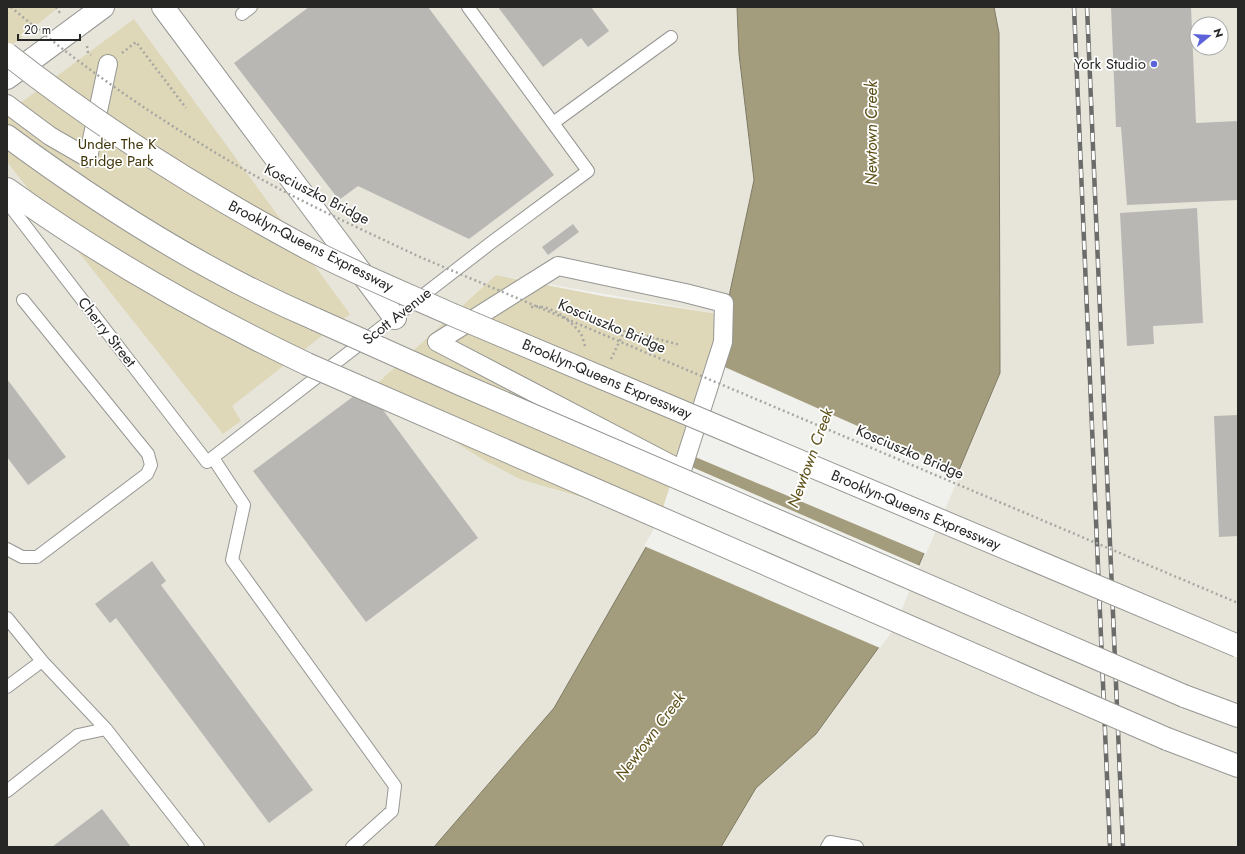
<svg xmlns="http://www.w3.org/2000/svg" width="1245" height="854" viewBox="0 0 1245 854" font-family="Jost,sans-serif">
<rect width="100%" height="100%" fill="#f0f0ec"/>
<path fill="#e7e5da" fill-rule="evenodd" d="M 59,7 L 737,7 L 739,54 L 754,180 L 725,315 L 496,275 L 372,388 L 555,490 L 661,521 L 554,708 L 434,847 L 7,847 L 7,48 Z
M 994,7 L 1238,7 L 1238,847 L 720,847 L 756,788 L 816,733 L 902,603 L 1000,373 L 999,33 ZM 1197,24 L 1221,24 L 1221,48 L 1197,48 Z"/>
<path fill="#ded7b8" d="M 7,7 L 59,7 L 7,49 Z
M 134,19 L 350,314 L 232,406 L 241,421 L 223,434 L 7,162 L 7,113 Z
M 496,275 L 602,296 L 725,315 L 661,521 L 520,479 L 485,461 L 372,388 Z"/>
<path fill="#a49d7d" stroke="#7e7a63" d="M 737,7 L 994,7 L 999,33 L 1000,373 L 892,629 L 816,734 L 756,788 L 721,847 L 434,847 L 554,708 L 661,521 L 725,315 L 754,180 L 739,54 Z"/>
<path fill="#f0f0ec" d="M 709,360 L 961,472 L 926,554 L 681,451 Z
M 678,461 L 920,566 L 893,630 L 880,648 L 644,546 L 659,520 Z"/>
<path fill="#b8b7b4" d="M 309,7 L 428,7 L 554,175 L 469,239 L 358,186 L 339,200 L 234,63 Z
M 498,7 L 591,7 L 609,31 L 588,47 L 581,38 L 543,67 Z
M 1111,7 L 1191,7 L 1196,123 L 1238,121 L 1238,200 L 1127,205 L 1121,127 L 1116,127 Z
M 1197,208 L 1203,323 L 1153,326 L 1154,344 L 1127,346 L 1120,213 Z
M 573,224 L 579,232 L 548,255 L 542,247 Z
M 7,379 L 66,457 L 28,485 L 7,457 Z
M 366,387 L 478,538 L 366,622 L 253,471 Z
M 1238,415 L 1238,536 L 1219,537 L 1214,416 Z
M 152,561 L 166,581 L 161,585 L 313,790 L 269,823 L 116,618 L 110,623 L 95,604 Z
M 102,809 L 131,847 L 52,847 Z"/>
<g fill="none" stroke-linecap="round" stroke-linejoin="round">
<defs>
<path id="service" d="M 242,14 L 251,7
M 553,123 L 671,37
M 7,202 L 207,462 L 492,242 L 588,171 L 468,7
M 213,458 L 244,505 L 232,560 L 395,786 L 392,811 L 352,847
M 7,549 L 22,557 L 37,557 L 147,474 L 151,465 L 148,454 L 23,300
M 7,618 L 42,661 L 106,729
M 7,687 L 42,661
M 7,791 L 78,735 L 106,729 L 198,847
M 827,847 L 830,842 L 857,847"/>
<path id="pedestrian" d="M 7,104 L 50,136 L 88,158 L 108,64
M 558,266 L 685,293 L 724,303 L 723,342 L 682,470 L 437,342 Z"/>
<path id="minor" d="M 163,7 L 395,318
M 7,78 L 103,7"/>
<path id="motorway" d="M 7,136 C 103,207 205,272 315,319
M 7,189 C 102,257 202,314 307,364
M 1184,696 L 1238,716
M 1167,739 L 1238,766"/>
</defs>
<use href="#service" stroke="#969693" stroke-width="14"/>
<use href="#pedestrian" stroke="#969693" stroke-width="20"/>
<use href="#minor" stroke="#969693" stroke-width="24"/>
<use href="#motorway" stroke="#969693" stroke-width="24"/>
<path stroke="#a6a6a3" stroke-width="2.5" stroke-dasharray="2 3" stroke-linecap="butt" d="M 56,7 L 60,13
M 87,46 L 88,53 L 91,55
M 122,53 L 136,42 L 186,108
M 531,307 C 549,303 571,320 581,334 C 583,338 584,344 586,348
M 611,359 L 625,330 L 680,345"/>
<use href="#service" stroke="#fff" stroke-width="12"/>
<use href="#pedestrian" stroke="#fff" stroke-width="18"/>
<use href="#minor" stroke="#fff" stroke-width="22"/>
<use href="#motorway" stroke="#fff" stroke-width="22"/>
<defs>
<path id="rail" d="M 1074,7 L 1110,847
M 1087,7 L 1123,847"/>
</defs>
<use href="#rail" stroke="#6b6b69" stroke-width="4.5"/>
<use href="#rail" stroke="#fff" stroke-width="3" stroke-dasharray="9" stroke-linecap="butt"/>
<defs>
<path id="motorway-bridge" d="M 7,54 C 101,128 201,191 307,248 C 354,273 404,293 453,315 L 1238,646
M 315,319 L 460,384 L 1184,696
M 307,364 L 1167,739"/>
</defs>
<use href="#motorway-bridge" stroke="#969693" stroke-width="24" stroke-linecap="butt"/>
<path stroke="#a6a6a3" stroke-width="2.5" stroke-dasharray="2 3" stroke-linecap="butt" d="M 11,7 C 81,67 159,120 238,166 C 296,200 359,228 420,257 L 1238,603"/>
<use href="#motorway-bridge" stroke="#fff" stroke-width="22"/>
</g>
<circle fill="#5b62da" stroke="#fff" stroke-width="1.5" cx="1154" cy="64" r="4"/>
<g text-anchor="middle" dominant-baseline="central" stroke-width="3.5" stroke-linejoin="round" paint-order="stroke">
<g font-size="15" fill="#272726" stroke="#fff" text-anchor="end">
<text x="1146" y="64">York Studio</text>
</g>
<g font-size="15" fill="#3f350a" stroke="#fff">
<text x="117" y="144">Under The K<tspan x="117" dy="17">Bridge Park</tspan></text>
</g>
<g font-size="15" fill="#272726" stroke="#fff">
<text transform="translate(317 194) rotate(27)">Kosciuszko Bridge</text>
<text transform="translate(311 246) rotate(27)">Brooklyn-Queens Expressway</text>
<text transform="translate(397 316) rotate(-38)">Scott Avenue</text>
<text transform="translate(612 326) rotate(23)">Kosciuszko Bridge</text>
<text transform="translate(107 332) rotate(52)">Cherry Street</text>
<text transform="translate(607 379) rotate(23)">Brooklyn-Queens Expressway</text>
<text transform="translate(910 452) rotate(23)">Kosciuszko Bridge</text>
<text transform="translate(916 510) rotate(23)">Brooklyn-Queens Expressway</text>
</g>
<g font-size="16" font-style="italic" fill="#5e521a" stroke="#fff">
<text transform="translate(871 133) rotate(-90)">Newtown Creek</text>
<text transform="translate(810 458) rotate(-70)">Newtown Creek</text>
<text transform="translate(650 736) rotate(-53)">Newtown Creek</text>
</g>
</g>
<rect width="1245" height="854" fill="none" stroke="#272726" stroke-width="16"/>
<g transform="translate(1209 36) rotate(72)"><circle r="19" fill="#ffffff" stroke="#a9a9a8"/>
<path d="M0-3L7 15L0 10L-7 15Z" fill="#5b62da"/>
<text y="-6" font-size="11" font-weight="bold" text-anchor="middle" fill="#272726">N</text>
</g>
<path d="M18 34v6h62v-6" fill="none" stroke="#272726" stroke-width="2"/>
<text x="24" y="34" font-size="12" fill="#272726" stroke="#ffffff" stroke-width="3" paint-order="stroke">20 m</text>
</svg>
